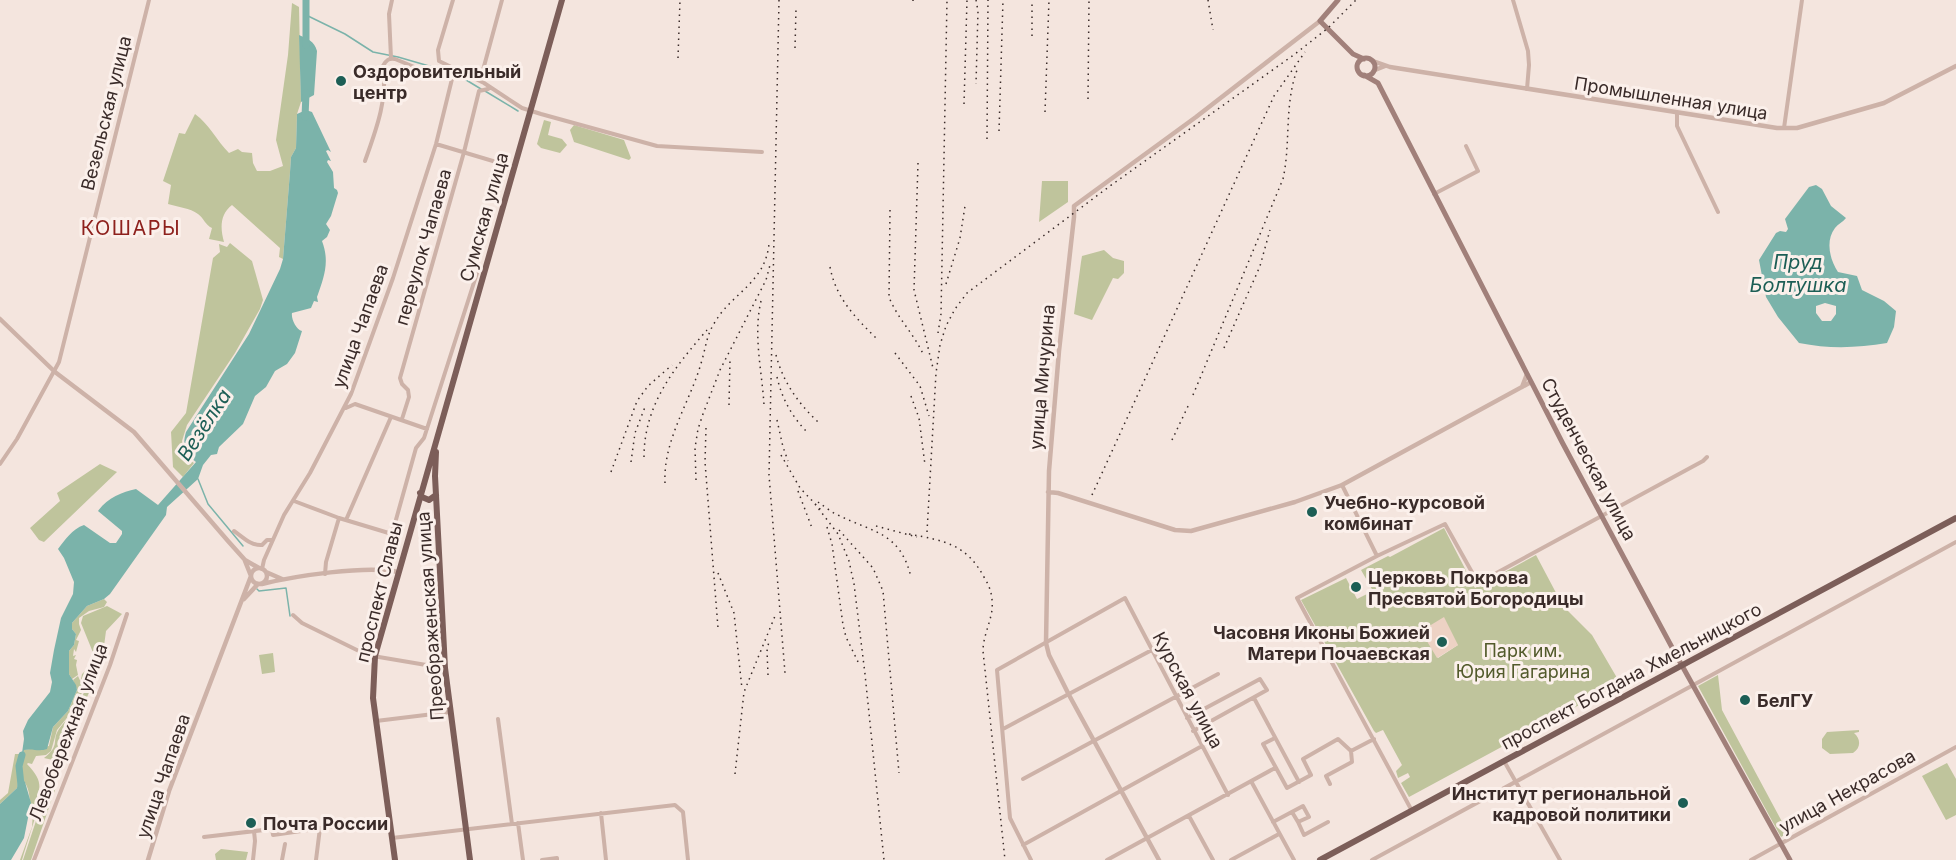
<svg xmlns="http://www.w3.org/2000/svg" width="1956" height="860" viewBox="0 0 1956 860" font-family="Inter,sans-serif">
<rect width="100%" height="100%" fill="#f4e5de"/>
<path fill="#bfc49c" fill-rule="evenodd" d="M 292,3 L 299,7 L 301,102 L 297,114 L 296,148 L 291,157 L 290,172 L 283,259 L 279,257 L 280,248 L 232,205 C 220,214 220,228 224,242 L 209,239 L 212,228 C 205,225 204,218 198,214 C 190,208 178,207 168,204 L 171,185 L 163,181 L 179,133 L 185,134 L 195,114 C 210,125 216,140 229,153 L 238,149 L 242,152 L 252,153 L 253,163 L 257,171 L 270,171 L 283,166 L 276,140 L 288,55 Z
M 544,120 L 551,122 L 548,135 L 562,139 L 567,145 L 560,153 L 541,148 L 537,144 Z
M 574,125 L 624,140 L 631,158 L 629,160 L 574,142 L 570,130 Z
M 1042,181 L 1068,181 L 1068,202 L 1039,222 Z
M 230,243 L 252,261 L 263,300 L 260,309 L 235,353 L 187,425 L 182,441 L 186,458 L 194,463 L 183,477 L 173,467 L 171,432 L 186,413 L 213,258 L 220,252 L 219,244 L 227,247 Z
M 1104,250 L 1113,258 L 1124,261 L 1124,273 L 1118,279 L 1113,278 L 1092,320 L 1074,314 L 1081,262 L 1082,256 Z
M 100,464 L 117,472 L 44,542 L 39,540 L 30,528 L 60,501 L 57,493 Z
M 1444,528 L 1475,588 L 1536,555 L 1563,606 L 1592,635 L 1620,683 L 1409,797 L 1401,783 L 1410,777 L 1408,773 L 1398,778 L 1396,771 L 1402,765 L 1383,730 L 1376,733 L 1374,731 L 1301,600 L 1346,578 L 1357,599 L 1373,591 L 1361,570 L 1388,556 L 1390,557 ZM 1421,631 L 1458,645 L 1438,658 Z
M 104,599 L 107,602 L 104,607 L 89,611 L 79,618 L 79,624 L 81,630 L 76,640 L 79,641 L 76,652 L 74,649 L 73,656 L 76,655 L 74,659 L 77,660 L 76,665 L 78,675 L 72,679 L 69,674 L 69,651 L 74,645 L 76,634 L 72,629 L 72,623 L 87,606 Z
M 107,606 L 122,614 L 106,631 L 102,661 L 94,655 L 81,623 L 83,616 Z
M 273,653 L 275,672 L 262,674 L 259,655 Z
M 97,659 L 101,663 L 72,734 L 71,739 L 59,771 C 54,764 57,758 60,751 L 64,752 L 66,748 L 59,745 L 57,749 L 59,750 L 53,760 L 44,758 C 61,745 51,741 59,729 C 69,716 82,703 86,686 L 81,679 L 82,674 L 89,667 L 93,660 Z
M 1718,675 L 1722,710 L 1788,833 L 1781,837 L 1698,686 Z
M 78,676 L 84,689 L 71,713 L 57,730 L 51,751 L 46,755 L 36,756 L 32,764 L 28,763 L 27,764 C 49,787 36,791 31,817 L 28,817 C 31,804 31,787 21,778 L 24,750 L 49,746 L 53,727 L 68,711 L 77,690 L 73,680 Z
M 1859,730 L 1859,732 L 1854,733 C 1861,739 1861,748 1853,753 L 1830,754 L 1822,748 L 1822,739 L 1827,732 Z
M 15,754 L 22,754 L 17,788 L 0,804 L 0,800 L 8,793 Z
M 1947,763 L 1956,779 L 1956,815 L 1946,820 L 1922,776 Z
M 57,781 L 41,799 L 24,853 L 22,860 L 20,860 L 32,827 L 33,812 L 43,788 Z
M 56,787 L 31,860 L 23,860 L 43,800 Z
M 221,849 L 248,852 L 246,860 L 216,860 L 215,854 Z"/>
<path fill="#edd2c4" d="M 1444,617 L 1458,645 L 1437,658 L 1421,631 Z"/>
<path fill="#7bb3aa" fill-rule="evenodd" d="M 299,35 C 308,39 314,41 317,51 L 314,95 L 301,102 Z
M 306,110 L 312,112 L 331,152 L 328,150 L 326,151 L 331,161 L 328,160 L 327,162 L 333,172 L 334,188 L 337,190 L 338,193 L 331,216 L 326,224 L 330,230 L 327,237 L 322,241 C 330,262 324,277 317,297 L 318,302 L 314,301 L 311,308 L 292,313 C 291,319 296,329 302,331 L 295,353 L 287,364 L 275,371 L 266,387 L 255,396 L 243,424 L 219,447 L 217,454 L 211,455 L 203,465 L 198,479 L 167,507 L 166,515 L 110,594 L 104,599 L 87,606 L 72,623 L 72,629 L 76,634 L 74,645 L 69,651 L 69,674 L 76,685 L 77,690 L 68,711 L 53,727 L 47,749 C 38,752 33,748 24,750 L 21,778 L 25,782 L 31,803 L 24,838 L 11,860 L 0,860 L 0,804 L 17,788 L 24,739 L 23,731 L 28,720 L 50,692 L 52,682 L 50,673 L 54,650 L 61,618 L 73,594 L 74,582 L 64,558 L 58,549 C 65,540 72,529 84,525 L 110,543 L 116,543 L 122,534 L 122,531 L 98,511 C 107,498 122,492 136,489 L 158,505 L 196,462 C 185,454 182,446 186,432 L 249,334 L 280,269 L 283,259 L 290,172 L 291,157 L 296,148 L 297,114 Z
M 1816,185 L 1822,189 L 1831,206 L 1846,218 C 1843,222 1838,224 1835,228 C 1825,241 1830,260 1838,272 L 1857,276 L 1862,290 L 1884,301 L 1896,311 L 1894,327 L 1887,343 C 1857,348 1829,349 1799,343 L 1778,317 L 1766,297 L 1759,260 L 1776,233 L 1780,231 L 1786,232 L 1788,229 L 1785,219 L 1809,187 ZM 1825,303 L 1836,306 L 1836,314 L 1831,321 L 1822,321 L 1816,313 L 1816,306 Z"/>
<g fill="none" stroke-linecap="round" stroke-linejoin="round">
<path stroke="#7bb3aa" stroke-width="1.5" d="M 306,15 L 345,34 L 373,52 L 398,57 L 436,68 L 448,69 L 481,89
M 485,91 L 518,111
M 198,479 L 208,504 L 243,546
M 257,589 L 259,591 L 286,588 L 290,616"/>
<path stroke="#7bb3aa" stroke-width="7" d="M 306,0 L 306,45
M 305,117 L 306,93
M 21,785 L 19,766 L 22,755"/>
<path stroke="#cdb2a8" stroke-width="4" d="M 453,0 L 438,50 L 439,61 L 484,83 L 522,108 L 541,114 L 657,146 L 762,152
M 1513,0 L 1528,51 L 1529,65 L 1527,89
M 391,58 L 389,14 L 392,0
M 361,71 L 384,73
M 480,81 L 502,0
M 1677,113 L 1677,126 L 1718,212
M 1784,128 L 1802,0
M 436,144 L 513,167
M 365,161 C 376,130 388,99 383,66 C 386,60 389,58 395,59 L 424,71 L 452,79
M 1434,194 L 1478,171 L 1466,146
M 346,408 L 355,404 L 427,429
M 402,419 L 409,397 L 408,390 L 402,384 L 400,378 L 464,152 L 479,91 L 488,89 L 490,87
M 0,464 L 17,439 L 59,362 L 149,0
M 1342,485 L 1377,556
M 294,501 L 339,518 L 392,534
M 346,520 L 391,417
M 234,531 C 243,537 251,546 262,545 L 267,540 L 273,540
M 386,565 L 392,534 L 416,448 L 424,438 L 478,270 L 484,271
M 262,569 L 264,560 L 284,515 L 310,473 L 351,394 L 393,278 L 436,144 L 452,79
M 325,574 L 326,562 L 339,518
M 293,615 L 302,623 L 367,655 L 444,668
M 1254,698 L 1299,782
M 1187,718 L 1260,679 L 1267,690 L 1193,731
M 498,719 L 512,824
M 376,721 L 450,712
M 1003,729 L 1167,642
M 1275,738 L 1263,744 L 1287,788 L 1311,775 L 1303,759 L 1338,739 L 1351,751 L 1374,739
M 1504,761 L 1560,860
M 1023,779 L 1218,674
M 1251,781 L 1294,860
M 1330,784 L 1326,776 L 1352,762 L 1351,751
M 1412,811 L 1297,598 L 1377,556 L 1445,524 L 1478,583 L 1703,461 L 1707,457
M 1292,812 L 1298,822
M 601,813 L 606,860
M 1189,816 L 1213,860
M 1273,822 L 1303,806 L 1309,817 L 1298,822 L 1304,835 L 1328,822
M 518,823 L 523,860
M 204,837 L 272,829 L 273,835 L 378,820
M 392,838 L 675,805 L 683,812 L 688,860
M 1023,845 L 1202,746
M 34,860 L 110,665 L 127,614
M 253,860 L 255,841 L 254,831
M 282,860 L 285,844
M 316,860 L 320,828
M 542,860 L 557,858 L 557,860
M 1031,860 L 1010,818 L 997,670 L 1125,598 L 1228,795
M 1107,860 L 1275,768
M 1231,860 L 1279,834
M 1372,860 L 1956,542
M 1751,860 L 1956,747"/>
<path stroke="#cdb2a8" stroke-width="4.5" d="M 1373,61 L 1390,67 L 1777,128 L 1797,128 L 1884,103 L 1956,66
M 1375,70 L 1385,66
M 0,319 L 55,372 L 134,432 L 228,541 L 245,560 L 259,568
M 1522,387 L 1527,374
M 1048,492 L 1058,493 L 1175,530 L 1191,531 L 1295,502 L 1342,485 L 1531,382
M251 576a8 8 0 1 1 16 0a8 8 0 1 1-16 0Z
M 266,572 L 282,579
M 262,584 C 295,576 366,565 398,572
M 244,599 L 258,584
M 148,860 L 169,791 L 251,576 L 245,561
M 1159,860 L 1069,695 L 1049,655 L 1046,643 L 1049,471 L 1059,351 L 1074,217 L 1074,206 L 1196,117 L 1320,21"/>
<path stroke="#a1807a" stroke-width="5" d="M 1338,0 L 1320,21 L 1353,54 L 1364,59
M1357 67a9 9 0 1 1 18 0a9 9 0 1 1-18 0Z
M 1364,75 L 1378,83 L 1562,442 L 1675,653 L 1790,860"/>
<path stroke="#7c5e59" stroke-width="6" d="M 436,452 L 435,476 L 445,668 L 470,860
M 420,493 L 422,497 L 429,500 L 436,495
M 395,860 L 373,698 L 375,656 L 562,0
M 1320,860 L 1956,518"/>
<path stroke="#3a2b29" stroke-width="1.5" stroke-dasharray="1.5 4.5" stroke-linecap="butt" d="M 779,0 L 769,475 L 785,673
M 976,0 L 978,11 L 976,84
M 1208,0 L 1213,30
M 913,1 L 913,0
M 1032,36 L 1032,0
M 795,48 L 796,9
M 678,58 L 680,0
M 1088,99 L 1089,0
M 964,104 L 967,0
M 1045,112 L 1049,0
M 999,131 L 1003,0
M 987,139 L 988,0
M 918,163 L 914,290 L 933,368
M 890,210 L 889,297 C 897,318 915,335 924,356
M 830,267 C 836,299 856,318 878,340
M 946,284 L 960,238 L 965,206
M 761,301 C 753,335 762,371 764,405
M 938,333 L 941,314 L 947,0
M 1224,348 L 1260,266 L 1270,230
M 895,353 L 920,386 L 929,416
M 776,355 C 783,382 798,403 818,422
M 777,377 C 782,399 792,417 808,433
M 1193,395 L 1283,179 C 1291,142 1284,106 1297,70
M 911,396 L 919,418 L 925,465
M 729,405 L 730,360
M 777,420 L 783,447 L 788,461
M 706,428 L 705,462 L 718,628
M 1172,440 L 1190,402
M 781,455 L 800,488 L 821,510
M 644,457 C 644,405 674,368 707,330
M 631,462 L 635,433 L 645,407
M 611,472 L 637,401 L 648,386 L 672,365
M 696,480 L 695,448 L 698,429 L 703,414 L 720,370 L 766,280 L 770,265
M 665,483 C 663,439 691,401 702,360 C 706,346 707,334 715,322 C 732,293 765,283 769,244
M 798,491 L 812,528
M 1092,495 L 1274,96 L 1305,52
M 818,502 C 824,506 831,512 838,515 C 874,533 900,532 911,577
M 815,504 L 838,534 L 849,561 L 854,584 L 865,674 L 884,860
M 876,526 L 917,537
M 827,527 L 832,544 L 843,625 L 846,637 L 860,666
M 839,530 L 873,568 L 883,591 L 899,773
M 927,532 L 936,373 L 940,345 L 946,326 L 955,309 L 967,293 L 1110,186 L 1295,54 L 1328,28 L 1356,0
M 909,534 C 945,541 967,544 985,579 C 991,588 993,599 992,610 C 990,624 983,637 983,651 L 1005,860
M 718,573 L 734,613 L 742,689
M 768,675 L 767,651 L 769,641
M 735,774 L 744,692 L 775,616"/>
</g>
<g fill="#1c5e55" stroke="#fbf0eb" stroke-width="2">
<circle cx="341" cy="81" r="6"/>
<circle cx="1312" cy="512" r="6"/>
<circle cx="1356" cy="587" r="6"/>
<circle cx="1442" cy="642" r="6"/>
<circle cx="1745" cy="700" r="6"/>
<circle cx="1683" cy="803" r="6"/>
<circle cx="251" cy="823" r="6"/>
</g>
<g text-anchor="middle" dominant-baseline="central" stroke-width="6" stroke-linejoin="round" paint-order="stroke">
<g font-size="18" font-weight="bold" fill="#3a2b29" stroke="#fbf0eb" text-anchor="start">
<text x="353" y="71">Оздоровительный<tspan x="353" dy="21">центр</tspan></text>
<text x="1324" y="502">Учебно-курсовой<tspan x="1324" dy="21">комбинат</tspan></text>
<text x="1368" y="577">Церковь Покрова<tspan x="1368" dy="21">Пресвятой Богородицы</tspan></text>
<text x="1430" y="632" text-anchor="end">Часовня Иконы Божией<tspan x="1430" dy="21">Матери Почаевская</tspan></text>
<text x="1757" y="700">БелГУ</text>
<text x="1671" y="793" text-anchor="end">Институт региональной<tspan x="1671" dy="21">кадровой политики</tspan></text>
<text x="263" y="823">Почта России</text>
</g>
<g font-size="18" fill="#3a2b29" stroke="#fbf0eb">
<text transform="translate(1671 98) rotate(9)">Промышленная улица</text>
<text transform="translate(106 113) rotate(-76)">Везельская улица</text>
<text transform="translate(484 217) rotate(-74)">Сумская улица</text>
<text transform="translate(423 247) rotate(-74)">переулок Чапаева</text>
<text transform="translate(360 326) rotate(-70)">улица Чапаева</text>
<text transform="translate(1042 377) rotate(-85)">улица Мичурина</text>
<text transform="translate(1589 459) rotate(62)">Студенческая улица</text>
<text transform="translate(379 592) rotate(-76)">проспект Славы</text>
<text transform="translate(430 616) rotate(-94)">Преображенская улица</text>
<text transform="translate(1631 676) rotate(-28)">проспект Богдана Хмельницкого</text>
<text transform="translate(1188 690) rotate(62)">Курская улица</text>
<text transform="translate(68 732) rotate(-69)">Левобережная улица</text>
<text transform="translate(163 776) rotate(-71)">улица Чапаева</text>
<text transform="translate(1847 791) rotate(-29)">улица Некрасова</text>
</g>
<g font-size="18" fill="#525a2b" stroke="#fbf0eb">
<text x="1523" y="650">Парк им.<tspan x="1523" dy="21">Юрия Гагарина</tspan></text>
</g>
<g font-size="20" letter-spacing="1.5" fill="#8e211d" stroke="#fbf0eb">
<text x="131" y="228">КОШАРЫ</text>
</g>
<g font-size="20" font-style="italic" fill="#1c5e55" stroke="#fbf0eb">
<text x="1798" y="262">Пруд<tspan x="1798" dy="23">Болтушка</tspan></text>
<text transform="translate(204 425) rotate(-57)">Везёлка</text>
</g>
</g>
</svg>
